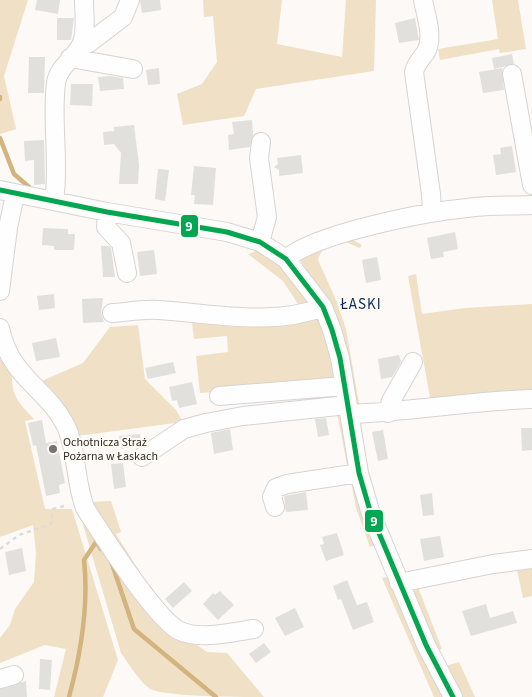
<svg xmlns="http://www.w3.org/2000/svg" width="532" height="697" viewBox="0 0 532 697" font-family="'Source Sans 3',sans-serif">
<rect width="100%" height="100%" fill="#fcf9f6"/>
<path fill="#f0e0c6" d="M 0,0 L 28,0 L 4,76 L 16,129 L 0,134 Z
M 203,0 L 282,0 L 277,44 L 342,57 L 346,0 L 376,0 L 374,71 L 256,89 L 244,116 L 183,125 L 177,94 L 202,84 L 217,62 L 213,16 L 204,17 Z
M 492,0 L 518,0 L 526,49 L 500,53 L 499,49 L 440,60 L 438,49 L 498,39 Z
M 347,237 L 362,245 L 360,248 C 354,246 346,241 341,241 C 330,239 320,251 318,260 L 336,300 L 346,329 L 360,409 L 358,409 L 355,404 L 338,325 L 327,300 L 300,260 C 304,245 333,239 347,237 Z
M 259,250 L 278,262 L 312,300 L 302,310 L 283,281 L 248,254 Z
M 416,274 L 422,314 L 465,308 L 532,304 L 532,393 L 431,403 L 408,276 Z
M 321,318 L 327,331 L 335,380 L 322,385 L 200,393 L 196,356 L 228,352 L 227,336 L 194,339 L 192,322 Z
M 138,325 L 145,379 L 176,410 L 183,422 L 77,436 L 34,382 L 44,380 L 83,363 L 110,327 Z
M 5,357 C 13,373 11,373 13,388 C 15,401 26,410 34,419 L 25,421 L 45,509 L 72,509 L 118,660 L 103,697 L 54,697 L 66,649 L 45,645 L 0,663 L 0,638 L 10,625 L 15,609 L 34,582 L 36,553 L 33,525 L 0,537 L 0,360 Z
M 342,407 L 352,465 L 348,469 L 336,408 Z
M 350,476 L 354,476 L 375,545 L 370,547 L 356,508 Z
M 111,501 L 121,532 L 116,534 L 151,590 L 190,640 L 207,652 L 227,653 L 264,697 C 238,697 169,697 150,689 C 138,680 130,665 121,653 L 79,511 L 90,502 Z
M 532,563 L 532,596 L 523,598 L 516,565 Z
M 386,577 L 391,582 L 446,697 L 434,697 L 382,578 Z
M 416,582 L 442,649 L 437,650 L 408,583 Z
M 459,662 L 475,697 L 461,697 L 446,666 Z"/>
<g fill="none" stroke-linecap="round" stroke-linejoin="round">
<path stroke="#d3b47e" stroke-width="4.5" d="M 0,97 L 0,99
M 0,138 L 14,174 L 29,187
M 96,541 L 101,549
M 111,561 L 134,629 L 216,697
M 69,697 C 81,653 89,606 84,560 L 96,542"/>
</g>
<path fill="#e2e0dd" d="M 37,0 L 60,0 L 58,14 L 35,10 Z
M 140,0 L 160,0 L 161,10 L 142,13 Z
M 57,18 L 74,18 L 71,40 L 57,40 Z
M 415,18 L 419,40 L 399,43 L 395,23 Z
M 512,54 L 514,64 L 494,69 L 492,58 Z
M 29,57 L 45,57 L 44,93 L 28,93 Z
M 159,68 L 160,84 L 148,85 L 146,70 Z
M 502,68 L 504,90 L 483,93 L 479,72 Z
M 109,76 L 123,78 L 124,89 L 100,91 L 98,77 Z
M 71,84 L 93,84 L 92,106 L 70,105 Z
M 252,120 L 253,135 L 250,147 L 229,150 L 228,135 L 234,134 L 232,122 Z
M 134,125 L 139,165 L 138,184 L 119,184 L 121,153 L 114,144 L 104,145 L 103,132 L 114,131 L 114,127 Z
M 44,140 L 45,184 L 34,185 L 34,160 L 25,161 L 24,141 Z
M 512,146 L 516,172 L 496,175 L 493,155 L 501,154 L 500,148 Z
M 301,155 L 303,173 L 279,176 L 279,170 L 274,167 L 278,164 L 277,158 Z
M 194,166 L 216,168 L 213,205 L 194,204 L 195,195 L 191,195 Z
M 158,169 L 169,170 L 165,201 L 155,199 Z
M 43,228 L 68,229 L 68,234 L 75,234 L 74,250 L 54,250 L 54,246 L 42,245 Z
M 455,232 L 458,249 L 443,252 L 444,257 L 431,259 L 427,238 Z
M 101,246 L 109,246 L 111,248 L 115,277 L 103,277 Z
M 154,250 L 157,274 L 140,276 L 137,252 Z
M 377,257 L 381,280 L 366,283 L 362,260 Z
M 54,294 L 55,308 L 39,310 L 37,296 Z
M 103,298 L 101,313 L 104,322 L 83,323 L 82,299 Z
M 56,338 L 60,357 L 36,361 L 32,343 Z
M 399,355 L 401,362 L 392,377 L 381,379 L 378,359 Z
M 173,362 L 176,373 L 148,379 L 145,368 Z
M 192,382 L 197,404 L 179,408 L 177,400 L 172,401 L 169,387 Z
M 326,418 L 329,435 L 318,437 L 315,419 Z
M 42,420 L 46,443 L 57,441 L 65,483 L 59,485 L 60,493 L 46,496 L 36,445 L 33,446 L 28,423 Z
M 521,428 L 532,428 L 532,450 L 522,451 Z
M 230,429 L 233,450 L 214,454 L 211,433 Z
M 383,430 L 388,459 L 378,461 L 372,432 Z
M 140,434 L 141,445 L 121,449 L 119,436 Z
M 123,463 L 126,487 L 114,489 L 111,464 Z
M 306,492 L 308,510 L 286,512 L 284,496 Z
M 432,493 L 434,515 L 423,516 L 420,495 Z
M 337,533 L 344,555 L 326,561 L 320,545 L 324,544 L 322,537 Z
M 440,536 L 444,557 L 424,561 L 420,539 Z
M 22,548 L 26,571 L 9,575 L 5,552 Z
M 347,580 L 357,605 L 367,602 L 374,622 L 353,630 L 341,599 L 338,600 L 333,586 Z
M 184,582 L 192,591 L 173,608 L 165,599 Z
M 220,591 L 234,605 L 218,620 L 203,604 L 213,593 L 215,595 Z
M 486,604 L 490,618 L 513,611 L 517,623 L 471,636 L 462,611 Z
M 295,608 L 304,627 L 285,636 L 275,618 Z
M 264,643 L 271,652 L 256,663 L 249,654 Z
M 40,659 L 52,660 L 50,690 L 39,689 Z
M 26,681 L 27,697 L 0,697 L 0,689 Z"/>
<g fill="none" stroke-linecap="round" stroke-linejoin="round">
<defs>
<path id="minor" d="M 423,0 C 426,16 434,37 426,52 C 421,59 416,63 414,72 L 431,194 L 432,213
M 81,46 L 89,43 L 123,17 L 130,0
M 70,58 L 133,69
M 512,74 L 532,185
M 0,190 L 107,212 L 227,232 L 260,242 L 286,259 L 323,307 L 332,330 L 340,358 L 359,473 L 371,514 L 426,645 L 453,697
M 54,201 C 60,162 51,122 56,83 C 58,67 74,59 81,45 C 87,33 84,14 84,0
M 107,212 L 106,227 L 121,243 L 127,273
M 260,242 L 267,217 L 259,158 L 261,142
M 286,259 C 316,233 426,212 467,208 C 489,205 511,206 532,205
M 0,291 L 8,228 L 15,194
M 112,313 C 127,312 143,309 158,310 C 212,313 272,327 323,307
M 0,328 C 10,378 47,388 66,426 C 77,450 75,482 85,508 C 103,536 153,615 178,630 C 199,641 232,632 254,629
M 219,396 L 344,386
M 388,413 L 391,401 L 413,362
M 349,414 C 410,412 470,401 532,399
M 142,457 L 184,429 L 206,423 L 243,416 L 347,405
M 275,507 L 272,497 L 276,488 L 287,484 L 359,473
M 399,583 L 493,564 L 532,559
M 0,679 L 14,675"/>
</defs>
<use href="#minor" stroke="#d6d4d2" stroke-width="20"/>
<path stroke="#dddcdb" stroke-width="2.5" stroke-dasharray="4 4" stroke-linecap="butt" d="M 0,549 L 19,535 L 51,524 L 53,509 L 68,505"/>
<use href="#minor" stroke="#fffefe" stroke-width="18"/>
<defs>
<path id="bus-1" d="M 0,190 L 107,212 L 227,232 L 260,242 L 286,259 L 323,307 L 332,330 L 340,358 L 359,473 L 371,514 L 426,645 L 453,697"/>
</defs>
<use href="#bus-1" stroke="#fefaf4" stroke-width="9"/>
<use href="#bus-1" stroke="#00a651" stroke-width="5"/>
</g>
<circle fill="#767471" stroke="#fefaf4" stroke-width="2" cx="53" cy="449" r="5"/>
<g text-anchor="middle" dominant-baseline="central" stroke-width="4" stroke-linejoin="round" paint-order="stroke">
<g font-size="12" fill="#2e2d2a" stroke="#fefaf4" text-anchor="start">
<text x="63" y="442">Ochotnicza Straż<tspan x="63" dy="14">Pożarna w Łaskach</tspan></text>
</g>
<g font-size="15" letter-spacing="1" fill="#06285b" stroke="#fefaf4">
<text x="361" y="304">ŁASKI</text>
</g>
</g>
<g stroke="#fefaf4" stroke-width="2">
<rect x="180" y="214" width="19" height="24" rx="5" fill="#00a651"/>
<rect x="364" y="509" width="20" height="24" rx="5" fill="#00a651"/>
</g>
<g font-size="14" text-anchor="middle" font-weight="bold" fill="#fff">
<text x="189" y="231">9</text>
<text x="374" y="526">9</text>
</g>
</svg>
